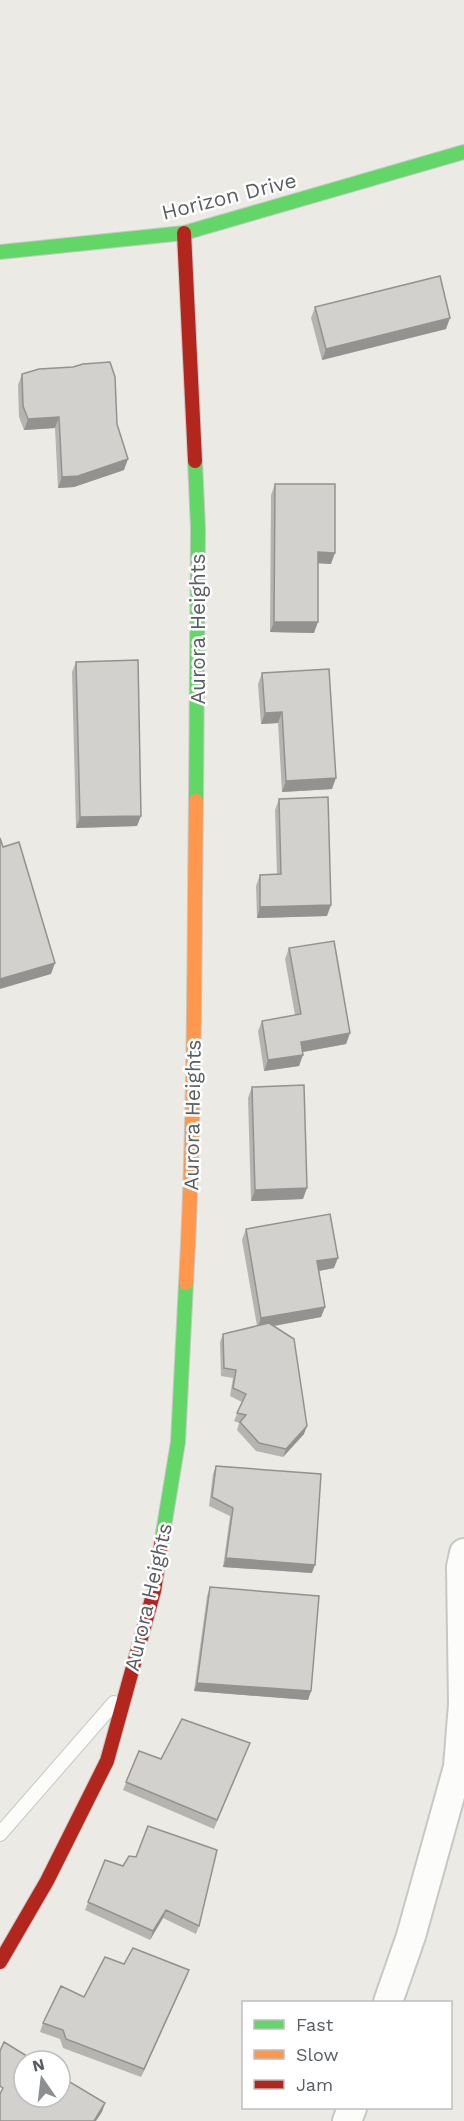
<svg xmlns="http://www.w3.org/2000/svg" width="464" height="2121" viewBox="0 0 464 2121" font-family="'Work Sans',sans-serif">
<rect width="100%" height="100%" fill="#ebeae4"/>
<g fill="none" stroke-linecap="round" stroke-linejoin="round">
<defs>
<path id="lane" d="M 0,1834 L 114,1703"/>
<path id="street" d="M 388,2002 L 411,1936 L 458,1767 L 463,1704 L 461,1567 L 464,1553
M 347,2121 L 352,2108"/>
<path id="fast" d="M 0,252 L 184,233 L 464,152
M 195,461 L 198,528 L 196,801
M 162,1539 L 178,1442 L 186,1283"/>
<path id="slow" d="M 186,1283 C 195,1123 194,961 196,801"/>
<path id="jam" d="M 184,233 L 195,461
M 0,1962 L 47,1881 L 107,1761 L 154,1591 L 162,1539"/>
</defs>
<use href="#lane" stroke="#c7c7c5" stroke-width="16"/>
<use href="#street" stroke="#c7c7c5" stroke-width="32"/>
<use href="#fast" stroke="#c7c8c6" stroke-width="16"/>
<use href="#slow" stroke="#c7c8c6" stroke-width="16"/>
<use href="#jam" stroke="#c7c8c6" stroke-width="16"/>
<use href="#lane" stroke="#fcfcfb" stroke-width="14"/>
<use href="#street" stroke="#fcfcfb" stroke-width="28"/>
<use href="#fast" stroke="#63d668" stroke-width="14"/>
<use href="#slow" stroke="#ff974d" stroke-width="14"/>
<use href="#jam" stroke="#b3261e" stroke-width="14"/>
</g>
<path fill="#b5b4b1" d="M 315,307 L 446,329 L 322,360 L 311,318 Z
M 22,374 L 117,424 L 124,470 L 74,487 L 58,488 L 55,428 L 24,430 L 19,417 L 18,385 Z
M 275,484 L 331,564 L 318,563 L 314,633 L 270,632 L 271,495 Z
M 76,662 L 137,826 L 76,828 L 72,672 Z
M 262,673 L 332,789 L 282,792 L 278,723 L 261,724 L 258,684 Z
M 279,799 L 327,916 L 257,918 L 256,886 L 260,875 L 277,874 L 275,810 Z
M 289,948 L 350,1033 L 346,1044 L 303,1052 L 299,1066 L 264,1071 L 258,1031 L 262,1021 L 295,1015 L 285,959 Z
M 252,1087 L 303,1199 L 251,1201 L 248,1098 Z
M 246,1229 L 334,1268 L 319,1271 L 325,1307 L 321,1317 L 274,1326 L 304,1434 L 283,1457 L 256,1451 L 237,1430 L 239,1423 L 234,1421 L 242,1402 L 230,1396 L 233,1378 L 221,1376 L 220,1342 L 223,1334 L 257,1326 L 242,1240 Z
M 216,1466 L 312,1573 L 223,1567 L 230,1516 L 209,1506 L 213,1474 Z
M 210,1587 L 311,1691 L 308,1700 L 194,1691 L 207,1596 Z
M 250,1743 L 214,1829 L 123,1790 L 139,1751 L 161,1759 Z
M 105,1860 L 199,1926 L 196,1934 L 163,1918 L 150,1940 L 85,1910 Z
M 124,1964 L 189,1970 L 141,2077 L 63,2048 L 60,2039 L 40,2032 L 43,2023 L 84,1997 Z"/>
<path fill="#939290" d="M 450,318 L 446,329 L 322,360 L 326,349 Z
M 59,417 L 55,428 L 24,430 L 28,419 Z
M 128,459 L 124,470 L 74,487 L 58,488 L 62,477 Z
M 318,552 L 335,553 L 331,564 L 314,563 Z
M 274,622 L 318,622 L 314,633 L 270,632 Z
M 282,712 L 278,723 L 261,724 L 265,713 Z
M 336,778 L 332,789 L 282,792 L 286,781 Z
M 141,816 L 137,826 L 76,828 L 80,817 Z
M 331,905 L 327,916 L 257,918 L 260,907 Z
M 55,963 L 51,974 L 0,989 L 0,979 Z
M 350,1033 L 346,1044 L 297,1053 L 301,1042 Z
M 303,1055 L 299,1066 L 264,1071 L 268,1060 Z
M 307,1188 L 303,1199 L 251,1201 L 255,1190 Z
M 338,1258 L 334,1268 L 313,1272 L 317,1261 Z
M 325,1307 L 321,1317 L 257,1329 L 261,1318 Z
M 307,1426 L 304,1434 L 283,1457 L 286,1449 Z
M 226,1558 L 315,1565 L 312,1573 L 223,1567 Z
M 197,1683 L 311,1691 L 308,1700 L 194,1691 Z
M 166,1910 L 163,1918 L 150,1940 L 153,1931 Z
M 189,1970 L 186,1978 L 141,2077 L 144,2069 Z
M 105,2103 L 102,2112 L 96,2121 L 94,2121 Z"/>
<path fill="#d2d1ce" stroke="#939290" stroke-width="1.5" d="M 440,276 L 450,318 L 326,349 L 315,307 Z
M 110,362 L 115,377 L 117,424 L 128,459 L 78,476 L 62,477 L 59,417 L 28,419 L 23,406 L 22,374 L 39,369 L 73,367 L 83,364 Z
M 275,484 L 335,484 L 335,553 L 318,552 L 318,622 L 274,622 Z
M 138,660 L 141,816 L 80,817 L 76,662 Z
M 329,669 L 336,778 L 286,781 L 282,712 L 265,713 L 262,673 Z
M 328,797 L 331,905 L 260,907 L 260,875 L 281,874 L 279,799 Z
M 0,838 L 3,847 L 19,842 L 55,963 L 0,979 Z
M 334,941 L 350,1033 L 301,1042 L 303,1055 L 268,1060 L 262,1021 L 301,1014 L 289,948 Z
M 304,1085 L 307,1188 L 255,1190 L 252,1087 Z
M 330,1214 L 338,1258 L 317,1261 L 325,1307 L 261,1318 L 246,1229 Z
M 269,1323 L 294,1339 L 307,1426 L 286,1449 L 259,1443 L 240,1422 L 246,1415 L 237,1413 L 246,1394 L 233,1388 L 236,1370 L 224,1368 L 223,1334 Z
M 216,1466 L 321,1474 L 315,1565 L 226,1558 L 233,1508 L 212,1497 Z
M 210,1587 L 319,1596 L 311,1691 L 197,1683 Z
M 182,1719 L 250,1743 L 217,1820 L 126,1782 L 139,1751 L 161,1759 Z
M 148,1826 L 217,1850 L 199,1926 L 166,1910 L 153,1931 L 88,1902 L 105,1860 L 123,1866 L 129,1856 L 136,1857 Z
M 133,1948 L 189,1970 L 144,2069 L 66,2039 L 63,2030 L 43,2023 L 61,1986 L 84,1997 L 105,1957 L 124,1964 Z
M 4,2042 L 35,2061 L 24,2061 L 24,2097 L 60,2097 L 60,2076 L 105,2103 L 94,2121 L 0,2121 L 0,2094 L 3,2088 L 0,2086 L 0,2051 Z"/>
<g text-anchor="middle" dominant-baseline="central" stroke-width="5" stroke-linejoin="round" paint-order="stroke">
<g font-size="21" fill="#5a5e63" stroke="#fff">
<text transform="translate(229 196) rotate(-14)">Horizon Drive</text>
<text transform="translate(197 629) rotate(-90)">Aurora Heights</text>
<text transform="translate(192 1115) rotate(-89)">Aurora Heights</text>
<text transform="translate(148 1597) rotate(-77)">Aurora Heights</text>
</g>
</g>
<rect x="242" y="2001" width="210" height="108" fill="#ffffff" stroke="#bdbfc1" stroke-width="1.5"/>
<rect x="254" y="2020" width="30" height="9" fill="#63d668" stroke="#bdbfc1" stroke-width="1.5"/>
<text x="296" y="2031" font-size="18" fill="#5a5e63">Fast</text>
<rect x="254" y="2050" width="30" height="9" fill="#ff974d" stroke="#bdbfc1" stroke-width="1.5"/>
<text x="296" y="2061" font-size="18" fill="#5a5e63">Slow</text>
<rect x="254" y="2080" width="30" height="9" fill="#b3261e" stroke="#bdbfc1" stroke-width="1.5"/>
<text x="296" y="2091" font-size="18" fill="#5a5e63">Jam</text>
<g transform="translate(42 2079) rotate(346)"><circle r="28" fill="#ffffff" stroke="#bdbfc1" stroke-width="1.5"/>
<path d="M0-4.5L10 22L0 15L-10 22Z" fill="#8d8f90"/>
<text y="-9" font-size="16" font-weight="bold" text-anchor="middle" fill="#5a5e63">N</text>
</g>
</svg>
